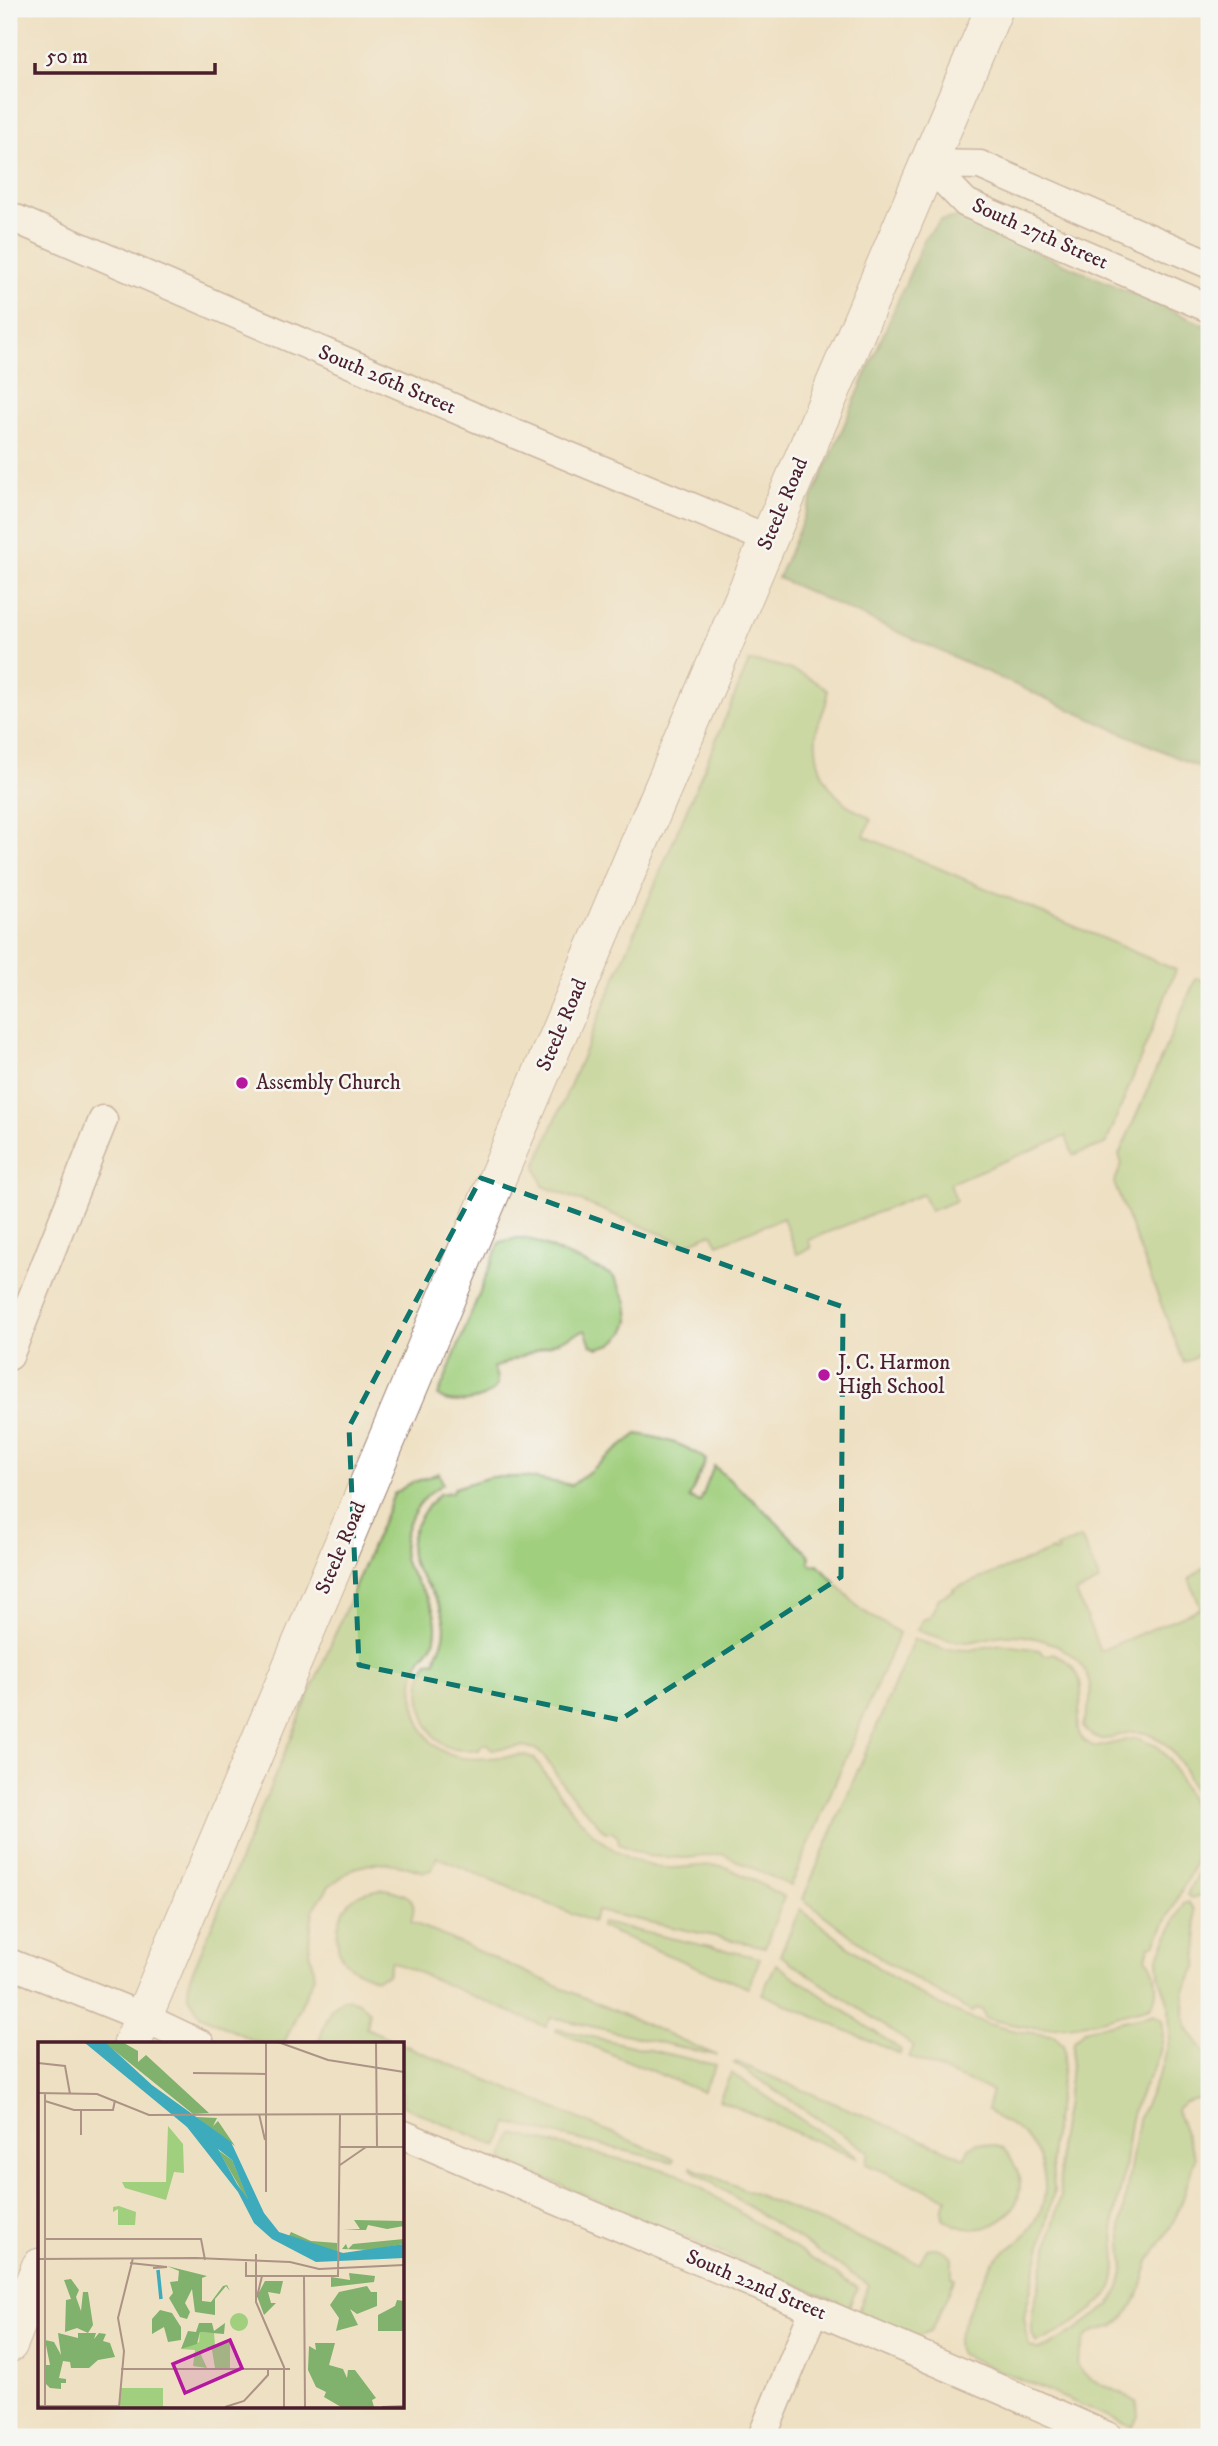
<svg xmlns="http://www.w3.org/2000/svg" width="1218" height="2446" viewBox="0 0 1218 2446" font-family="'IM FELL DW Pica',serif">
<rect width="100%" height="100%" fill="#f6f6f2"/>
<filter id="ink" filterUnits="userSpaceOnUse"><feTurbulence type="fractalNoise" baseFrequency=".0143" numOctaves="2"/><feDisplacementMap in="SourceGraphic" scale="14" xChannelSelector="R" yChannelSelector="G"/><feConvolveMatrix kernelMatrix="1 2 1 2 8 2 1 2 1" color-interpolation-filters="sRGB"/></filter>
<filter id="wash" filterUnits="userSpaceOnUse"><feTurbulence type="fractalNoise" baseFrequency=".00686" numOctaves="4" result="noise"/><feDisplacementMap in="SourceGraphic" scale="28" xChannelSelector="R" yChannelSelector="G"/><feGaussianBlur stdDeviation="1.57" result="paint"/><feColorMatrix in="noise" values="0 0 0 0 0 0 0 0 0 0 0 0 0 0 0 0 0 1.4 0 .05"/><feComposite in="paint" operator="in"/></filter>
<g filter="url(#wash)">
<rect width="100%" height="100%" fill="#eee0c2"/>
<path fill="#a0cf7e" stroke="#757754" stroke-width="2" d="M 749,662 C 774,661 808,674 827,690 C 829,708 817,717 816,736 C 814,766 828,793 853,809 C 861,813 865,813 871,820 L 864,836 L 1176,970 L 1106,1144 L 1073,1155 L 1066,1136 L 950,1183 L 956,1201 L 930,1211 L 923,1194 L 808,1240 L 811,1248 L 797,1254 L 783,1218 L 718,1244 L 712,1233 L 686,1244 L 543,1186 L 536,1166 Z
M 1196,978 L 1209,983 L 1209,1335 L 1195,1358 L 1184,1363 L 1114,1183 L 1122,1164 L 1119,1155 Z
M 518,1238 L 527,1238 L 612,1275 L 617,1282 L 627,1302 L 629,1321 L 624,1333 L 618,1339 L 612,1344 L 598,1348 L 591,1345 L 585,1330 L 493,1368 C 495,1373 498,1378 497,1384 C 494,1400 450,1408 438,1396 L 500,1242 Z
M 637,1434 C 662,1438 686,1444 706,1460 L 689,1498 L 700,1502 L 714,1466 L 764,1510 L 810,1556 L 809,1561 L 812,1565 L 818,1564 L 860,1609 L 899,1633 L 791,1886 L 723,1854 L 686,1858 L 648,1856 L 619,1844 L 618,1837 L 612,1832 L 605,1832 L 566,1789 L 544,1756 L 535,1749 L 523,1746 L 492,1749 L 487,1744 L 482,1745 L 479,1750 C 467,1750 452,1751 442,1744 C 421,1728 413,1683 428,1662 L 436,1661 C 436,1652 441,1648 443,1640 C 446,1632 445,1621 442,1613 C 438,1597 426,1585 417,1571 C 400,1544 419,1514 439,1494 L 452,1492 L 454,1488 L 490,1477 L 524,1477 L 572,1485 Z
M 439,1473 L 443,1484 C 427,1493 416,1506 409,1523 C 387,1577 434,1582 436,1625 C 437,1653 422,1649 415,1671 C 411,1686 414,1709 420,1723 C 440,1772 483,1757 526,1755 L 534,1758 C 566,1802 597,1856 656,1867 C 678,1871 700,1863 721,1866 C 733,1868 771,1890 784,1897 L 765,1947 L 597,1911 L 592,1922 L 437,1857 L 431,1870 L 424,1872 L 401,1865 L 379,1862 L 354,1868 L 329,1886 L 313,1910 L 309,1944 L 314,1976 L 284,2043 L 259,2043 L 201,2016 L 188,1995 L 189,1980 L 394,1494 L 409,1484 Z
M 1081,1538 L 1100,1581 L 1076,1593 L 1100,1651 L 1201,1608 L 1189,1579 L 1209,1563 L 1209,1857 L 1205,1871 L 1205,1894 L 1191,1898 L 1187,1895 C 1193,1881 1201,1871 1203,1856 C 1207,1819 1186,1743 1145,1733 C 1118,1726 1103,1755 1083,1726 C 1085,1718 1089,1708 1090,1700 C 1096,1655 1044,1634 1007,1635 C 993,1635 979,1642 965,1642 C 947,1641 933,1636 917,1630 L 922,1620 L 930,1617 L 939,1598 L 954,1591 L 953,1589 L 1053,1550 L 1055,1553 L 1058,1551 L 1056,1548 Z
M 914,1639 L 943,1649 L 970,1650 L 1001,1644 L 1039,1650 L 1043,1654 L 1048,1655 L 1053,1653 C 1115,1683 1048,1733 1097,1747 L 1136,1738 L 1157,1746 L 1168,1758 L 1191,1801 L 1196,1839 L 1195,1863 L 1155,1944 L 1149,1946 L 1146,1958 C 1157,1967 1160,1997 1150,2007 C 1110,2017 1064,2033 1022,2026 C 1010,2024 997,2021 985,2018 L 982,2010 L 977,2008 L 972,2012 L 881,1959 L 803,1899 Z
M 386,1889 C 408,1894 419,1898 411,1922 L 718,2056 L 551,2017 L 546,2027 L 391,1961 L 387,1975 L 376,1979 C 368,1975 358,1972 351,1967 C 331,1953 335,1918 350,1902 C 359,1892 373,1890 386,1889 Z
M 1184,1902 L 1188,1902 L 1194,1909 L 1198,1950 L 1197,1965 L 1185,1989 L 1184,2013 L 1188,2030 L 1209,2057 L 1209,2096 L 1185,2102 L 1177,2109 L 1178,2116 L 1195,2157 L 1183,2199 L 1173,2223 L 1148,2263 L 1140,2292 L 1126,2316 L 1115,2325 L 1093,2332 L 1085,2338 L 1077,2365 C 1090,2386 1120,2388 1137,2403 L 1138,2416 L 1133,2427 L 960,2354 C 959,2352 957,2347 957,2344 C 958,2330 985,2272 994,2261 C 1001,2252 1010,2249 1018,2241 C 1045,2219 1052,2187 1038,2155 C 1032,2142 1021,2131 1009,2124 C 1000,2119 993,2117 987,2109 L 992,2091 L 909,2057 L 914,2046 L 780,1955 L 800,1909 C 878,1969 950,2031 1054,2035 L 1063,2045 L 1065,2052 L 1051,2149 L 1054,2191 L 1024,2317 L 1029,2346 L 1039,2350 L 1049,2346 L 1077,2329 L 1110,2305 L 1120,2288 L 1124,2272 L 1121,2225 L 1138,2120 L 1162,2068 L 1170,2038 L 1169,2005 L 1159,1975 L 1158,1958 Z
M 602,1923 L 760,1958 L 748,1988 L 600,1927 Z
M 776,1964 L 901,2050 L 900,2054 L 762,1994 Z
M 343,1999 C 355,2000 363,2002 369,2012 L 366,2028 L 402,2044 L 318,2043 L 331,2009 Z
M 1154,2014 L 1162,2019 C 1170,2059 1136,2086 1130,2124 C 1127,2141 1126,2159 1123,2177 C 1121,2192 1114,2208 1114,2224 C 1113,2247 1121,2270 1110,2292 C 1102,2306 1052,2339 1036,2343 L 1032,2333 L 1032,2315 L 1060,2197 L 1059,2141 L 1069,2085 L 1074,2041 L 1084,2030 Z
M 557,2029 L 716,2065 L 702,2092 L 556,2031 Z
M 402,2044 L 674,2159 L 673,2162 L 508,2123 L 497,2146 L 403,2106 Z
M 736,2062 L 965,2158 L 969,2148 L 976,2143 C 984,2144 996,2145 1003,2149 C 1009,2153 1013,2161 1016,2168 C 1035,2212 980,2247 943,2218 L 942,2210 L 947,2198 L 866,2164 L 869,2152 L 734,2063 Z
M 731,2073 L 856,2156 L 856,2158 L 719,2100 Z
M 513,2134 L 678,2173 L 857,2288 L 849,2307 L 502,2160 Z
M 691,2167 L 919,2263 L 927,2249 C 937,2246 944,2250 952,2256 L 952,2277 L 955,2278 L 931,2331 L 917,2336 L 858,2311 L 869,2285 L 691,2169 Z"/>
<path fill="#80b26d" stroke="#65684c" stroke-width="2" d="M 957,217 L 1209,327 L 1209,772 L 778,578 L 925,238 L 941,220 Z"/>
</g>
<g filter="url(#ink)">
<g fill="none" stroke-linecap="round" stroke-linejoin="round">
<defs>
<path id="minor" d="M 928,164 L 966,203 L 1209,308
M 928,164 L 980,165 L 1209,264
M 9,216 L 472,416 L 768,539
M 9,1356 L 103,1120
M 9,1963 L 143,2017 L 200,2044
M 402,2134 C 638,2236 875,2333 1109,2437
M 762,2437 L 814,2310"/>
<path id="tertiary" d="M 132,2044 L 525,1112 L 994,9
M 9,2344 L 40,2267"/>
</defs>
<use href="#minor" stroke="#9c8076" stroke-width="31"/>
<use href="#tertiary" stroke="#9c8076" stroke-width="39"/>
<use href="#minor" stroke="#fff" stroke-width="28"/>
<use href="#tertiary" stroke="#fff" stroke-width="37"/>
</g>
</g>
<path d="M0 0H1218V2446H0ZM 481,1178 L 843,1307 L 841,1577 L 620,1720 L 359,1665 L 349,1427 Z" fill="#eee0c2" fill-opacity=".55" fill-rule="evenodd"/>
<path fill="none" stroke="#0f766e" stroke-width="5" stroke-dasharray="14 9" stroke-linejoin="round" d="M 481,1178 L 843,1307 L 841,1577 L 620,1720 L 359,1665 L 349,1427 Z"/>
<g fill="#b5179e" stroke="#f6f6f2" stroke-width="2.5">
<circle cx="242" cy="1083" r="7"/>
<circle cx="824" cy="1375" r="7"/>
</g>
<g text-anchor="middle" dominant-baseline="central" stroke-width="5" stroke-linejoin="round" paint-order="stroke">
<g font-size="21" fill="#4a1f2b" stroke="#f6f6f2">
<text transform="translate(1040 234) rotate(24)">South 27th Street</text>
<text transform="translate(387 380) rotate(23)">South 26th Street</text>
<text transform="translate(783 504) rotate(-67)">Steele Road</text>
<text transform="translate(562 1025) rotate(-67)">Steele Road</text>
<text transform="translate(341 1548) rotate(-67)">Steele Road</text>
<text transform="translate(756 2285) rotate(23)">South 22nd Street</text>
</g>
<g font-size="21" fill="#4a1f2b" stroke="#f6f6f2" text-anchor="start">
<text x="256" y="1083">Assembly Church</text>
<text x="838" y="1363">J. C. Harmon<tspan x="838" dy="24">High School</tspan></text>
</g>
</g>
<g transform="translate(38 2042)">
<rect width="366" height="366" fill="#eee0c2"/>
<path d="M 130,84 L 145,102 L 146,131 L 136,130 L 128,158 L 87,146 L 84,140 L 128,140 ZM 81,164 L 98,170 L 97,183 L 80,183 L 80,167 L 75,170 L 75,165 ZM192 280a9 9 0 1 1 18 0a9 9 0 1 1-18 0ZM 162,290 L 176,291 L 177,304 L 192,300 L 192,326 L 177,326 L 174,308 L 167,306 L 163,313 L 169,326 L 155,324 L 157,308 L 143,307 L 161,300 ZM 82,346 L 125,346 L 125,364 L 132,365 L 82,365 Z" fill="#a0cf7e"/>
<path d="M 67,1 L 86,1 L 100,9 L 100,20 L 108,13 L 171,71 L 155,72 ZM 158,75 L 179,76 L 175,84 L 180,79 L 197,104 ZM 180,108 L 194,118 L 211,158 L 205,151 ZM 316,178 L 366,179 L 366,184 L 349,187 L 330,183 L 328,188 L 305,188 L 322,187 ZM 253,190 L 273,199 L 299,201 L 299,210 L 267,201 L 251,194 ZM 366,197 L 366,202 L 332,208 L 304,207 L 308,202 L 310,207 L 315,202 ZM 129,224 L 169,234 L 164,236 L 164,259 L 173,260 L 185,244 L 189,243 L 192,249 L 188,244 L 177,257 L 177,273 L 157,270 L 154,247 L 147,261 L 152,270 L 149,277 L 142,275 L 131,256 L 135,251 L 132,240 L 140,239 L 141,229 ZM 311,231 L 337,234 L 336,240 L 293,245 L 293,235 L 312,238 ZM 33,237 L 41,248 L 38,255 L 43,269 L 45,250 L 50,250 L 55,283 L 50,291 L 58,291 L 56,297 L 61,291 L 68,292 L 65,299 L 72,301 L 77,315 L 60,318 L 51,326 L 33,326 L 32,320 L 25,319 L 21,336 L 28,337 L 28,341 L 23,341 L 23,347 L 12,346 L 8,342 L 8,323 L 12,323 L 7,298 L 16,300 L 23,313 L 20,291 L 40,296 L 40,291 L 50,291 L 39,286 L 27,290 L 28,258 L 33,257 L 26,238 ZM 227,239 L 245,239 L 242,252 L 230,250 L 233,261 L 238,261 L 226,273 L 219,254 ZM 329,244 L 333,250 L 339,250 L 339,264 L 319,272 L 312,267 L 320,283 L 298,289 L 301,276 L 292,263 L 301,250 ZM 359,258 L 366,259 L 366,289 L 340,289 L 340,273 L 357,264 ZM 122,268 L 134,271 L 143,285 L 143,298 L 130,300 L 126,285 L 114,292 L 114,277 ZM 161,281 L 174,281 L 176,289 L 187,281 L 186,292 L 162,290 L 159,302 L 143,307 L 150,289 L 158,290 ZM 277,301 L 297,301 L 291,323 L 305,327 L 309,336 L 310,328 L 317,328 L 338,356 L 334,358 L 336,365 L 303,365 L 286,355 L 288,350 L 278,345 L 270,328 L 271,304 L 278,308 Z" fill="#80b26d"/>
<path d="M 67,0 L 114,43 L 193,100 L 226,171 L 241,190 L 305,211 L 366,202 L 366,216 L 278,220 L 234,197 L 216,181 L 200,150 L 149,85 L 47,1 ZM 180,107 L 194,118 L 210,157 L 199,142 Z" fill="#3eabbd" fill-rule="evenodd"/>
<path fill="none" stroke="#3eabbd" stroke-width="3.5" d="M 120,228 L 123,257"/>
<path fill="none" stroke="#ac9386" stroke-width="2" d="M 228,0 L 228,150M 240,0 L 290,18 L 366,30M 338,0 L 339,105M 0,21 L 27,24 L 32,52M 155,31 L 229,32M 0,51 L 59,52 L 111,73 L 366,72M 7,51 L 7,365M 7,59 L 36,68 L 75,68 L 77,58M 43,68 L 43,93M 221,72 L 227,98M 302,105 L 366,105M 302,123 L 328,105M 7,197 L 163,197 L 167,218M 218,212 L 218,260 L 246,325 L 246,365M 0,217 L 158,216 L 252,220 L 281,227 L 366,223M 208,220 L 208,234 L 300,234 L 302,73M 92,221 L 129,225 L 115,226M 266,234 L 267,365M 219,255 L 224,234M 83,327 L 230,327M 0,364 L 81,364M 81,365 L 86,309 L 80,276 L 95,216M 187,365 L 206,359 L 230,333 L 230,327 L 252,327M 344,365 L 366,364"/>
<path fill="#b5179e" fill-opacity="0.15" stroke="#b5179e" stroke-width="3.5" d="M 192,298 L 204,326 L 147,351 L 135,322 Z"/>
<rect width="366" height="366" fill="none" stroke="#4a1f2b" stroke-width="3.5"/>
</g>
<rect width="1218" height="2446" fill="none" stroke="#f6f6f2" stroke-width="35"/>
<path d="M35 63v10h180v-10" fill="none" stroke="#4a1f2b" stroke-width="3.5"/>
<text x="46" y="63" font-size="21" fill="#4a1f2b" stroke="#f6f6f2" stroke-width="5" paint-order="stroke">50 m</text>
</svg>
